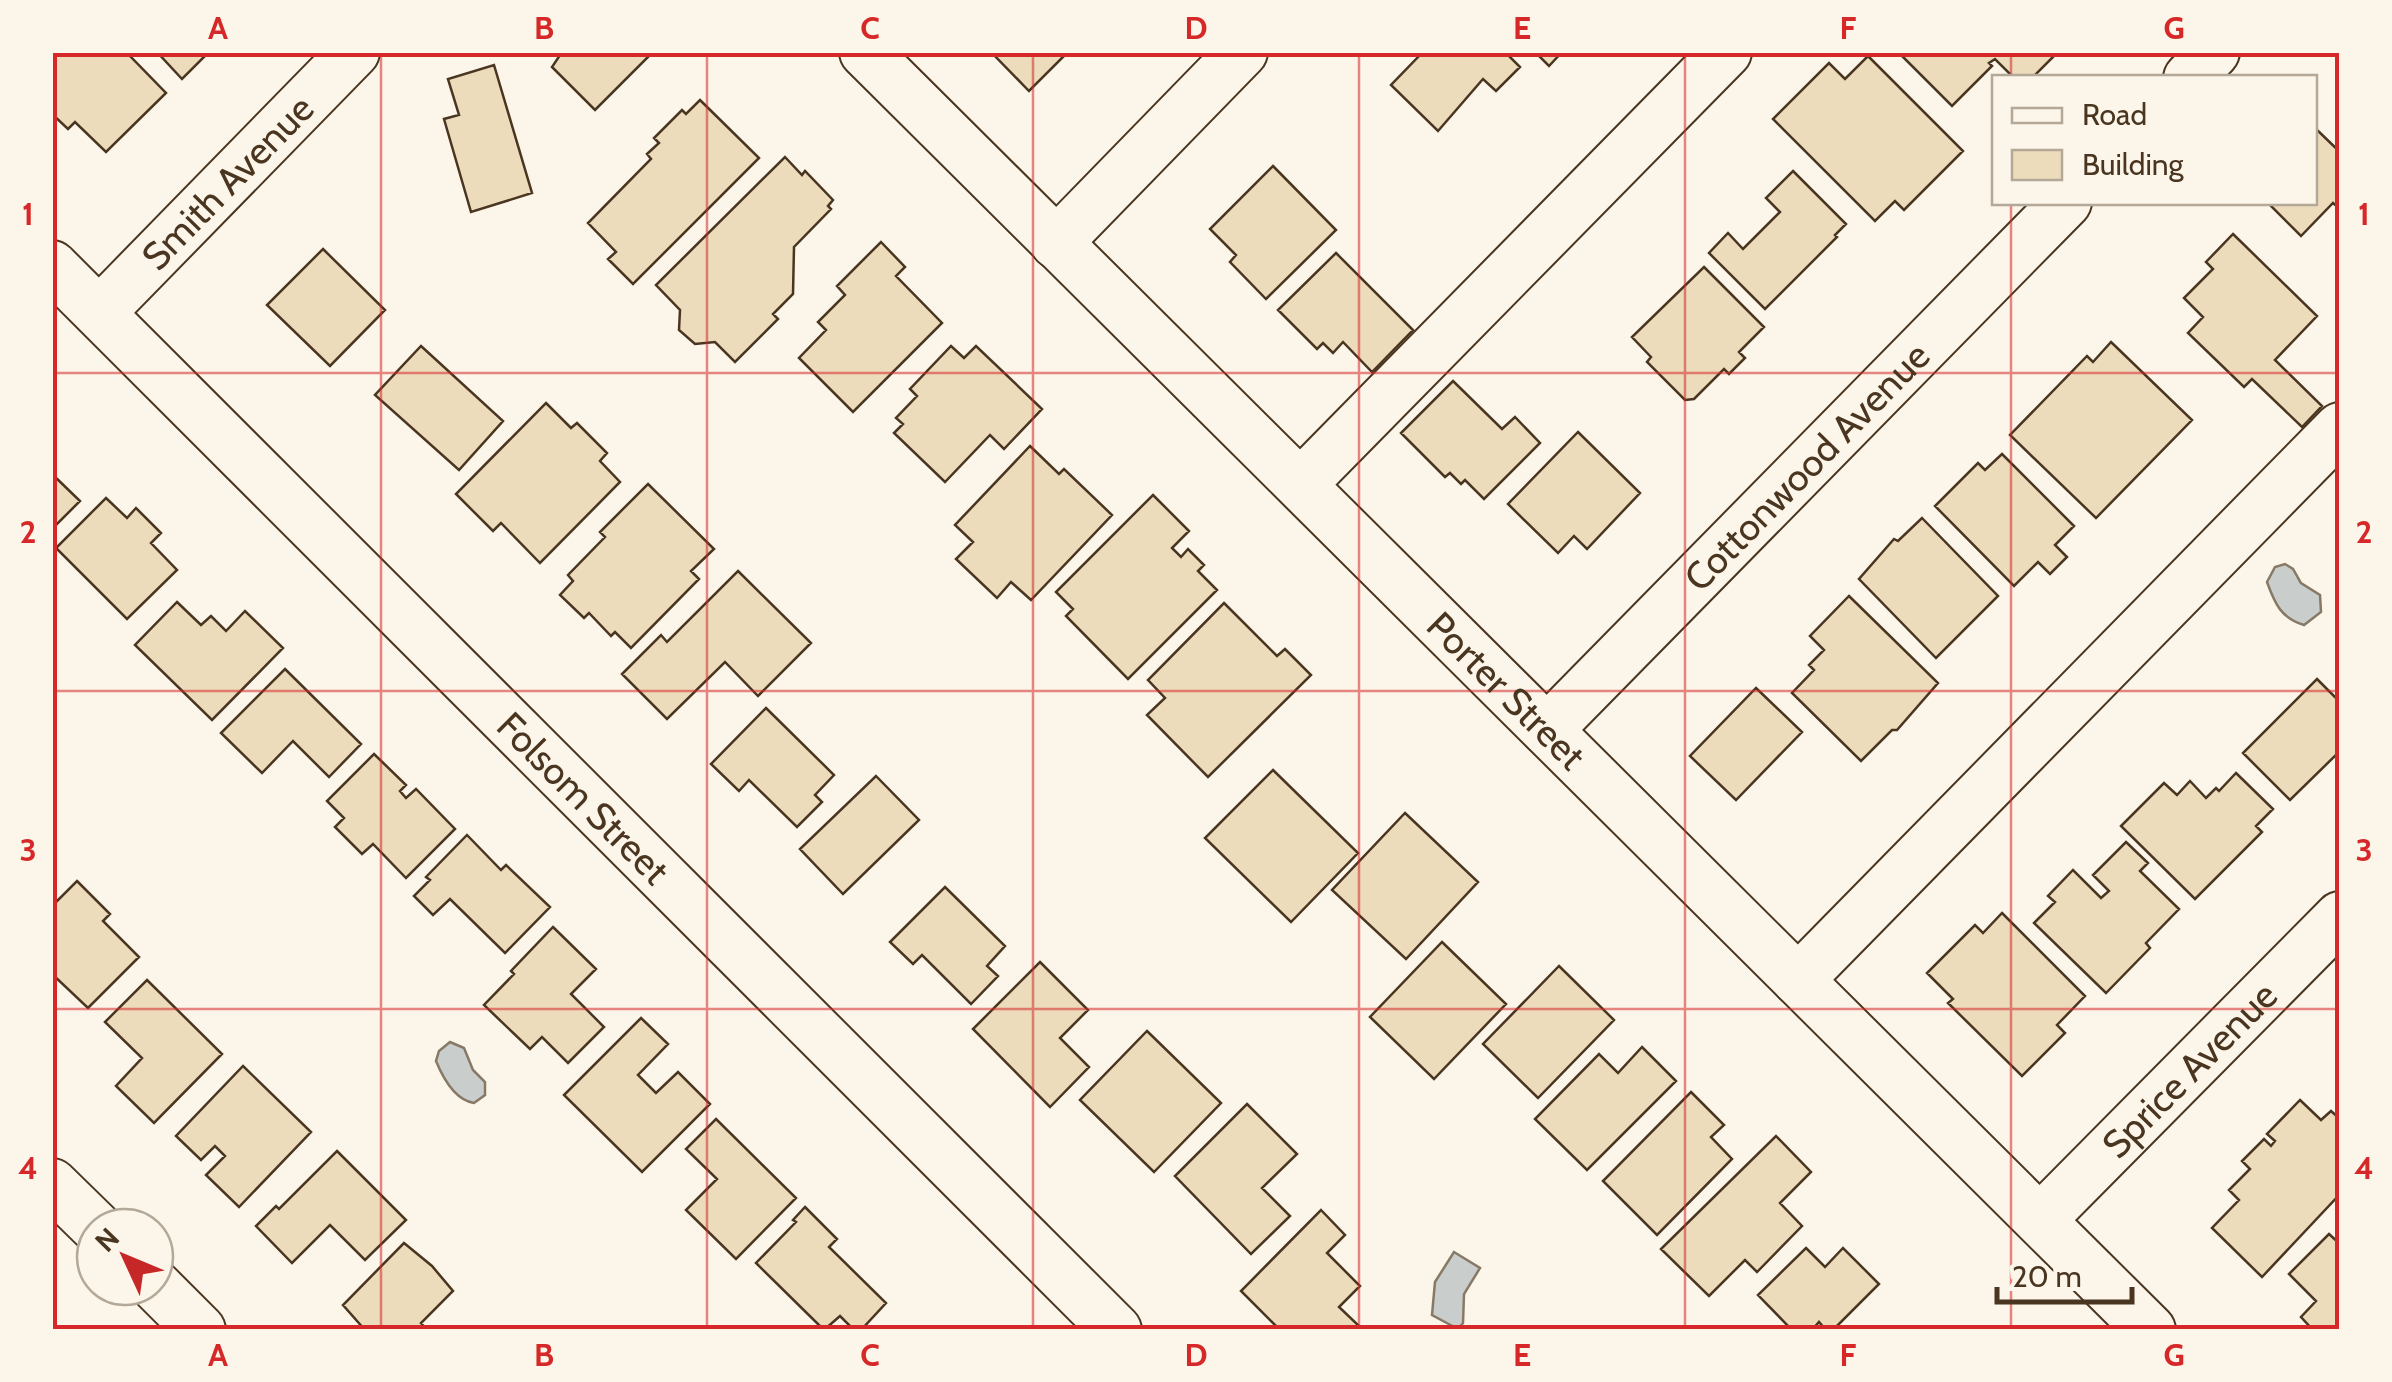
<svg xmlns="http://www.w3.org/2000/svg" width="2392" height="1382" viewBox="0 0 2392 1382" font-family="Cabin,sans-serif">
<rect width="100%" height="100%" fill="#fbf6e9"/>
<path fill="#c9cecd" stroke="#887966" stroke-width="2.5" d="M 2285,564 L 2293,569 L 2301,583 L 2320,595 L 2321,612 L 2304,625 C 2281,618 2275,604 2267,582 L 2275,567 Z
M 450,1042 L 464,1048 L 473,1070 L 485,1082 L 485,1095 L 474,1103 C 455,1100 443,1078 436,1061 L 439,1051 Z
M 1454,1252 L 1480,1268 L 1464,1294 L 1463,1323 L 1458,1329 L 1432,1315 L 1435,1282 Z"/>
<path fill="#ecdcbc" stroke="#4a3520" stroke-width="2.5" d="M 52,52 L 126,52 L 166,93 L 106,152 L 75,122 L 68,129 L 52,114 Z
M 157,52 L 209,52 L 182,79 Z
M 562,52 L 653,52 L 595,110 L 552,67 Z
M 991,52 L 1068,52 L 1029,91 Z
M 1423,52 L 1505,52 L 1520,67 L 1496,91 L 1483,79 L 1438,131 L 1391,85 Z
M 1535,52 L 1562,52 L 1549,66 Z
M 1898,52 L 2056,52 L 2057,53 L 2032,78 L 2014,78 L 1995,59 L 1989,63 L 1992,66 L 1952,106 Z
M 1868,56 L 1963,151 L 1904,210 L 1895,201 L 1875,221 L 1773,119 L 1829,63 L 1845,79 Z
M 494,65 L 532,193 L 471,212 L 444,119 L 459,115 L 448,79 Z
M 700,100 L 759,158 L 633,284 L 608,259 L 616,252 L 588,223 L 651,159 L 647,154 L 659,143 L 654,138 L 682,110 L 686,114 Z
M 2315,128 L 2340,152 L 2340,209 L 2333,203 L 2301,236 L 2267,202 L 2314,202 Z
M 785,157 L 802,175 L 805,171 L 833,200 L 828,206 L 831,209 L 794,247 L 793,294 L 773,314 L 778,319 L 735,362 L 715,342 L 695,344 L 679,330 L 680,310 L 656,285 Z
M 1273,166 L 1336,230 L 1266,299 L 1230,262 L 1236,255 L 1210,229 Z
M 1793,171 L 1846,224 L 1835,235 L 1837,237 L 1765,309 L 1709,253 L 1728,233 L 1743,249 L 1780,212 L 1766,198 Z
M 2233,234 L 2317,316 L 2275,360 L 2322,406 L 2302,427 L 2252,379 L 2244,387 L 2188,333 L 2203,317 L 2184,298 L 2213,269 L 2206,262 Z
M 881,242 L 905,267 L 896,276 L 942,323 L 853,412 L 799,358 L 826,330 L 818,322 L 845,295 L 837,286 Z
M 323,249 L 385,310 L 330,366 L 267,305 Z
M 1336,253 L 1413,330 L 1372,372 L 1343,342 L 1333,353 L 1323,343 L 1317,349 L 1278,310 Z
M 1704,267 L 1764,327 L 1739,352 L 1745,358 L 1729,374 L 1724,369 L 1694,399 L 1685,400 L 1647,362 L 1651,357 L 1632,337 Z
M 2111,342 L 2192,420 L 2096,518 L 2010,435 L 2087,356 L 2093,362 Z
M 421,346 L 503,421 L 459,470 L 375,395 Z
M 951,346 L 964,358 L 976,346 L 1042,409 L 1004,449 L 990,435 L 945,482 L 894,433 L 903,424 L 896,418 L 917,396 L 910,389 Z
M 1453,381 L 1502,429 L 1515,417 L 1540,443 L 1484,499 L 1465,480 L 1461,484 L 1450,473 L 1445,477 L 1401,433 Z
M 546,403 L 571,428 L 577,423 L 607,453 L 600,461 L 620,482 L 540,563 L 501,523 L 493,531 L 456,494 Z
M 1578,432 L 1640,493 L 1587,549 L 1574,536 L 1558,553 L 1508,504 Z
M 1030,446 L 1059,474 L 1064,469 L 1112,515 L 1031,600 L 1011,582 L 997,598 L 956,559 L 973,542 L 955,525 Z
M 2002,454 L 2074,526 L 2055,545 L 2067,557 L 2050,574 L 2038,562 L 2014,586 L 1935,506 L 1978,463 L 1985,470 Z
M 52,474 L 80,501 L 52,529 Z
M 648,484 L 714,549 L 691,571 L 699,579 L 631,648 L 615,632 L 611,636 L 589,613 L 584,618 L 560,595 L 573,581 L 568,575 L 605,537 L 600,532 Z
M 1153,495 L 1189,531 L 1172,548 L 1181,557 L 1188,549 L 1204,565 L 1198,571 L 1217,590 L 1128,679 L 1066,616 L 1073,609 L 1056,592 Z
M 106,498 L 127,518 L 136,508 L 161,533 L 151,543 L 177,570 L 127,619 L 56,548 Z
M 1922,518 L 1998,596 L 1936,658 L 1859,579 L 1894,539 L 1898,541 Z
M 738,571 L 811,643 L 758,696 L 725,662 L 667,719 L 622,674 L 661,635 L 667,642 Z
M 1849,596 L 1938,683 L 1897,730 L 1892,730 L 1861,761 L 1792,693 L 1814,670 L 1809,665 L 1824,650 L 1810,636 Z
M 177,602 L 201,625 L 211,616 L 226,631 L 245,611 L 283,648 L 212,720 L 135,645 Z
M 1224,603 L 1277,656 L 1285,649 L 1311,675 L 1208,777 L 1147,715 L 1165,698 L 1148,680 Z
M 285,669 L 361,744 L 329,777 L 293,741 L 262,773 L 221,733 Z
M 2317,679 L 2340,702 L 2340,751 L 2290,800 L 2243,753 Z
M 1756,688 L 1802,732 L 1736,800 L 1690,756 Z
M 766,708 L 834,775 L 815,795 L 822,802 L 797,827 L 749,780 L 739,791 L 711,764 Z
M 374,754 L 406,785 L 400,791 L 406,798 L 416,789 L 455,829 L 406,878 L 373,844 L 362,854 L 335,827 L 344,818 L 327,801 Z
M 1273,770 L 1358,853 L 1291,922 L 1205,838 Z
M 2236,773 L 2273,809 L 2256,826 L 2262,832 L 2195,899 L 2121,826 L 2164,783 L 2177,795 L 2190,781 L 2206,798 L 2216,788 L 2219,791 Z
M 876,776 L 919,820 L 843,894 L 800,849 Z
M 1405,813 L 1478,882 L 1406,959 L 1332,890 Z
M 467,835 L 501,870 L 506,865 L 550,907 L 505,953 L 450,899 L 433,915 L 414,896 L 430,880 L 426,877 Z
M 2126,842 L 2148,863 L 2140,871 L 2179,909 L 2146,943 L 2150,948 L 2106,993 L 2034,923 L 2055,902 L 2048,896 L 2073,870 L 2101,898 L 2109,891 L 2093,875 Z
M 77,881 L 110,914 L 103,921 L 139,957 L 88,1008 L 52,974 L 52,906 Z
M 945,887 L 1005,946 L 987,966 L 998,976 L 971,1004 L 922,955 L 913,964 L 890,942 Z
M 2002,913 L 2085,996 L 2057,1025 L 2065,1033 L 2022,1076 L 1948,1003 L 1953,999 L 1927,973 L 1975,925 L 1983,933 Z
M 553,927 L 596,969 L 571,994 L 604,1027 L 568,1063 L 542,1037 L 530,1049 L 484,1005 L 514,974 L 511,971 Z
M 1442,942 L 1506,1004 L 1434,1079 L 1370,1017 Z
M 1040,962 L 1088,1010 L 1060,1038 L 1089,1067 L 1050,1107 L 973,1029 Z
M 1559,966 L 1614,1020 L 1538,1098 L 1483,1044 Z
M 147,980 L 222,1054 L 154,1123 L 116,1086 L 142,1058 L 105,1022 Z
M 641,1018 L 668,1044 L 638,1075 L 656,1093 L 678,1072 L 710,1104 L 642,1172 L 564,1095 Z
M 1147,1031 L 1221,1103 L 1154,1172 L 1080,1100 Z
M 1642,1047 L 1676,1081 L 1587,1170 L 1535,1119 L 1599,1054 L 1618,1073 Z
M 243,1066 L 311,1132 L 239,1207 L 206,1175 L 225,1156 L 215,1146 L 201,1160 L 176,1136 Z
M 1691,1092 L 1724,1125 L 1711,1137 L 1732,1159 L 1657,1235 L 1603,1181 Z
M 2300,1100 L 2321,1120 L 2331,1111 L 2340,1119 L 2340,1194 L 2262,1277 L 2212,1228 L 2239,1200 L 2229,1190 L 2250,1169 L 2242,1161 L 2264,1139 L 2271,1146 L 2275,1141 L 2267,1134 Z
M 1247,1104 L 1297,1154 L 1262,1188 L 1290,1216 L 1251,1254 L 1175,1176 Z
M 716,1119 L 796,1198 L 736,1259 L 686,1210 L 717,1179 L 686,1149 Z
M 1776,1136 L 1811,1172 L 1780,1203 L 1802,1226 L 1757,1272 L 1745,1260 L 1709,1296 L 1661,1249 Z
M 337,1151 L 406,1220 L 365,1260 L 330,1225 L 292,1263 L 256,1226 L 276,1206 L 279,1209 Z
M 805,1207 L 837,1239 L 829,1247 L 886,1303 L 861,1330 L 854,1330 L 840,1316 L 824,1330 L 756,1263 L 796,1222 L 793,1220 Z
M 1321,1210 L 1345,1235 L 1327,1253 L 1360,1286 L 1339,1307 L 1358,1325 L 1353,1330 L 1280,1330 L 1241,1291 Z
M 2329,1234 L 2340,1244 L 2340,1330 L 2313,1330 L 2301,1317 L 2316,1301 L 2289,1274 Z
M 404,1243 L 432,1266 L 453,1291 L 421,1323 L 427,1330 L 365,1330 L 343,1305 Z
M 1806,1248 L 1825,1267 L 1843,1248 L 1879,1284 L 1833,1330 L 1826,1330 L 1819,1322 L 1812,1330 L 1792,1330 L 1758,1295 Z"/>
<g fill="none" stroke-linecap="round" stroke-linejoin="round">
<defs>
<g id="minor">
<path id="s1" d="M 865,52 L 2150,1330"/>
<path d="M 2189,78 L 2214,52"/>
<path d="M 1056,243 L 1242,52"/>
<path id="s2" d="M 52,266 L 1116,1330"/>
<path id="s3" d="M 100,312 L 354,52"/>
<path d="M 1301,484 L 1726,52"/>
<path id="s4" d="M 1547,730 L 2066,202"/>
<path d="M 1798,980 L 2340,428"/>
<path d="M 52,1184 L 96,1227"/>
<path id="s5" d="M 2040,1220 L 2340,917"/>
<path d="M 155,1285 L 200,1330"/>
</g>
</defs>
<use href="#minor" stroke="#4a3520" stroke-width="54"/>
<use href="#minor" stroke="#fbf6e9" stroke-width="50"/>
</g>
<path fill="none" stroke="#d62828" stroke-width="2.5" stroke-opacity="0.55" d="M 381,52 L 381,1330M 707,52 L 707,1330M 1033,52 L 1033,1330M 1359,52 L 1359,1330M 1685,52 L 1685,1330M 2011,52 L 2011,78M 2011,202 L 2011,1330M 52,373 L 2340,373M 52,691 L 2340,691M 52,1009 L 2340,1009"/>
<g text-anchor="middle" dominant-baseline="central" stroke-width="8" stroke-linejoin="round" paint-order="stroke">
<g font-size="38" fill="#4a3520" stroke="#fbf6e9">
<text stroke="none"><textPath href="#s3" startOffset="182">Smith Avenue</textPath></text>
<text stroke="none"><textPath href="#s4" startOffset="370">Cottonwood Avenue</textPath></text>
<text stroke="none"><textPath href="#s1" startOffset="905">Porter Street</textPath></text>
<text stroke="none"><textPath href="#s2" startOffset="752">Folsom Street</textPath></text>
<text stroke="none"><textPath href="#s5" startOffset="212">Sprice Avenue</textPath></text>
</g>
</g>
<rect width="2392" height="1382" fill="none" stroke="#fbf6e9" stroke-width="110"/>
<rect x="1992" y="75" width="325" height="130" fill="#fbf6e9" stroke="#b4a999" stroke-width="2.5"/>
<rect x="2012" y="108" width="50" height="15" fill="#fbf6e9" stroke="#b4a999" stroke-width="2.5"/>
<text x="2082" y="125" font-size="30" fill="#4a3520">Road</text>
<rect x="2012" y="150" width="50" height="30" fill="#ecdcbc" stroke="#b4a999" stroke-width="2.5"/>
<text x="2082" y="175" font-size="30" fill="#4a3520">Building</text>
<g transform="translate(125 1257) rotate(314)"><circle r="48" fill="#fbf6e9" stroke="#b4a999" stroke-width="2.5"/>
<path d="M0-8L18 38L0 25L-18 38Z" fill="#c62828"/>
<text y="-15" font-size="28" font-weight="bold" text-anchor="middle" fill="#4a3520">N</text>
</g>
<path d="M1997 1287v15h135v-15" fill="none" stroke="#4a3520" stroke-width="5"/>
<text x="2012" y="1287" font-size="30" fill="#4a3520" stroke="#fbf6e9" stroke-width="8" paint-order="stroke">20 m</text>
<rect x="55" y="55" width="2282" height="1272" fill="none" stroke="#d62828" stroke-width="4"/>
<g font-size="32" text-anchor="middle" font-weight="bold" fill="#d62828">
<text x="218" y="39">A</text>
<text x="544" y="39">B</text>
<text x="870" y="39">C</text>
<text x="1196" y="39">D</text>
<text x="1522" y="39">E</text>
<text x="1848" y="39">F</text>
<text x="2174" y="39">G</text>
<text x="28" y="225">1</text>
<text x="2364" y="225">1</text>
<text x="28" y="543">2</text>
<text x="2364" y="543">2</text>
<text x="28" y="861">3</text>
<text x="2364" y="861">3</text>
<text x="28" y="1179">4</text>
<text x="2364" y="1179">4</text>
<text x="218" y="1366">A</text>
<text x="544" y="1366">B</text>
<text x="870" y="1366">C</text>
<text x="1196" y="1366">D</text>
<text x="1522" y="1366">E</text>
<text x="1848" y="1366">F</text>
<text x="2174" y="1366">G</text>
</g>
</svg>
